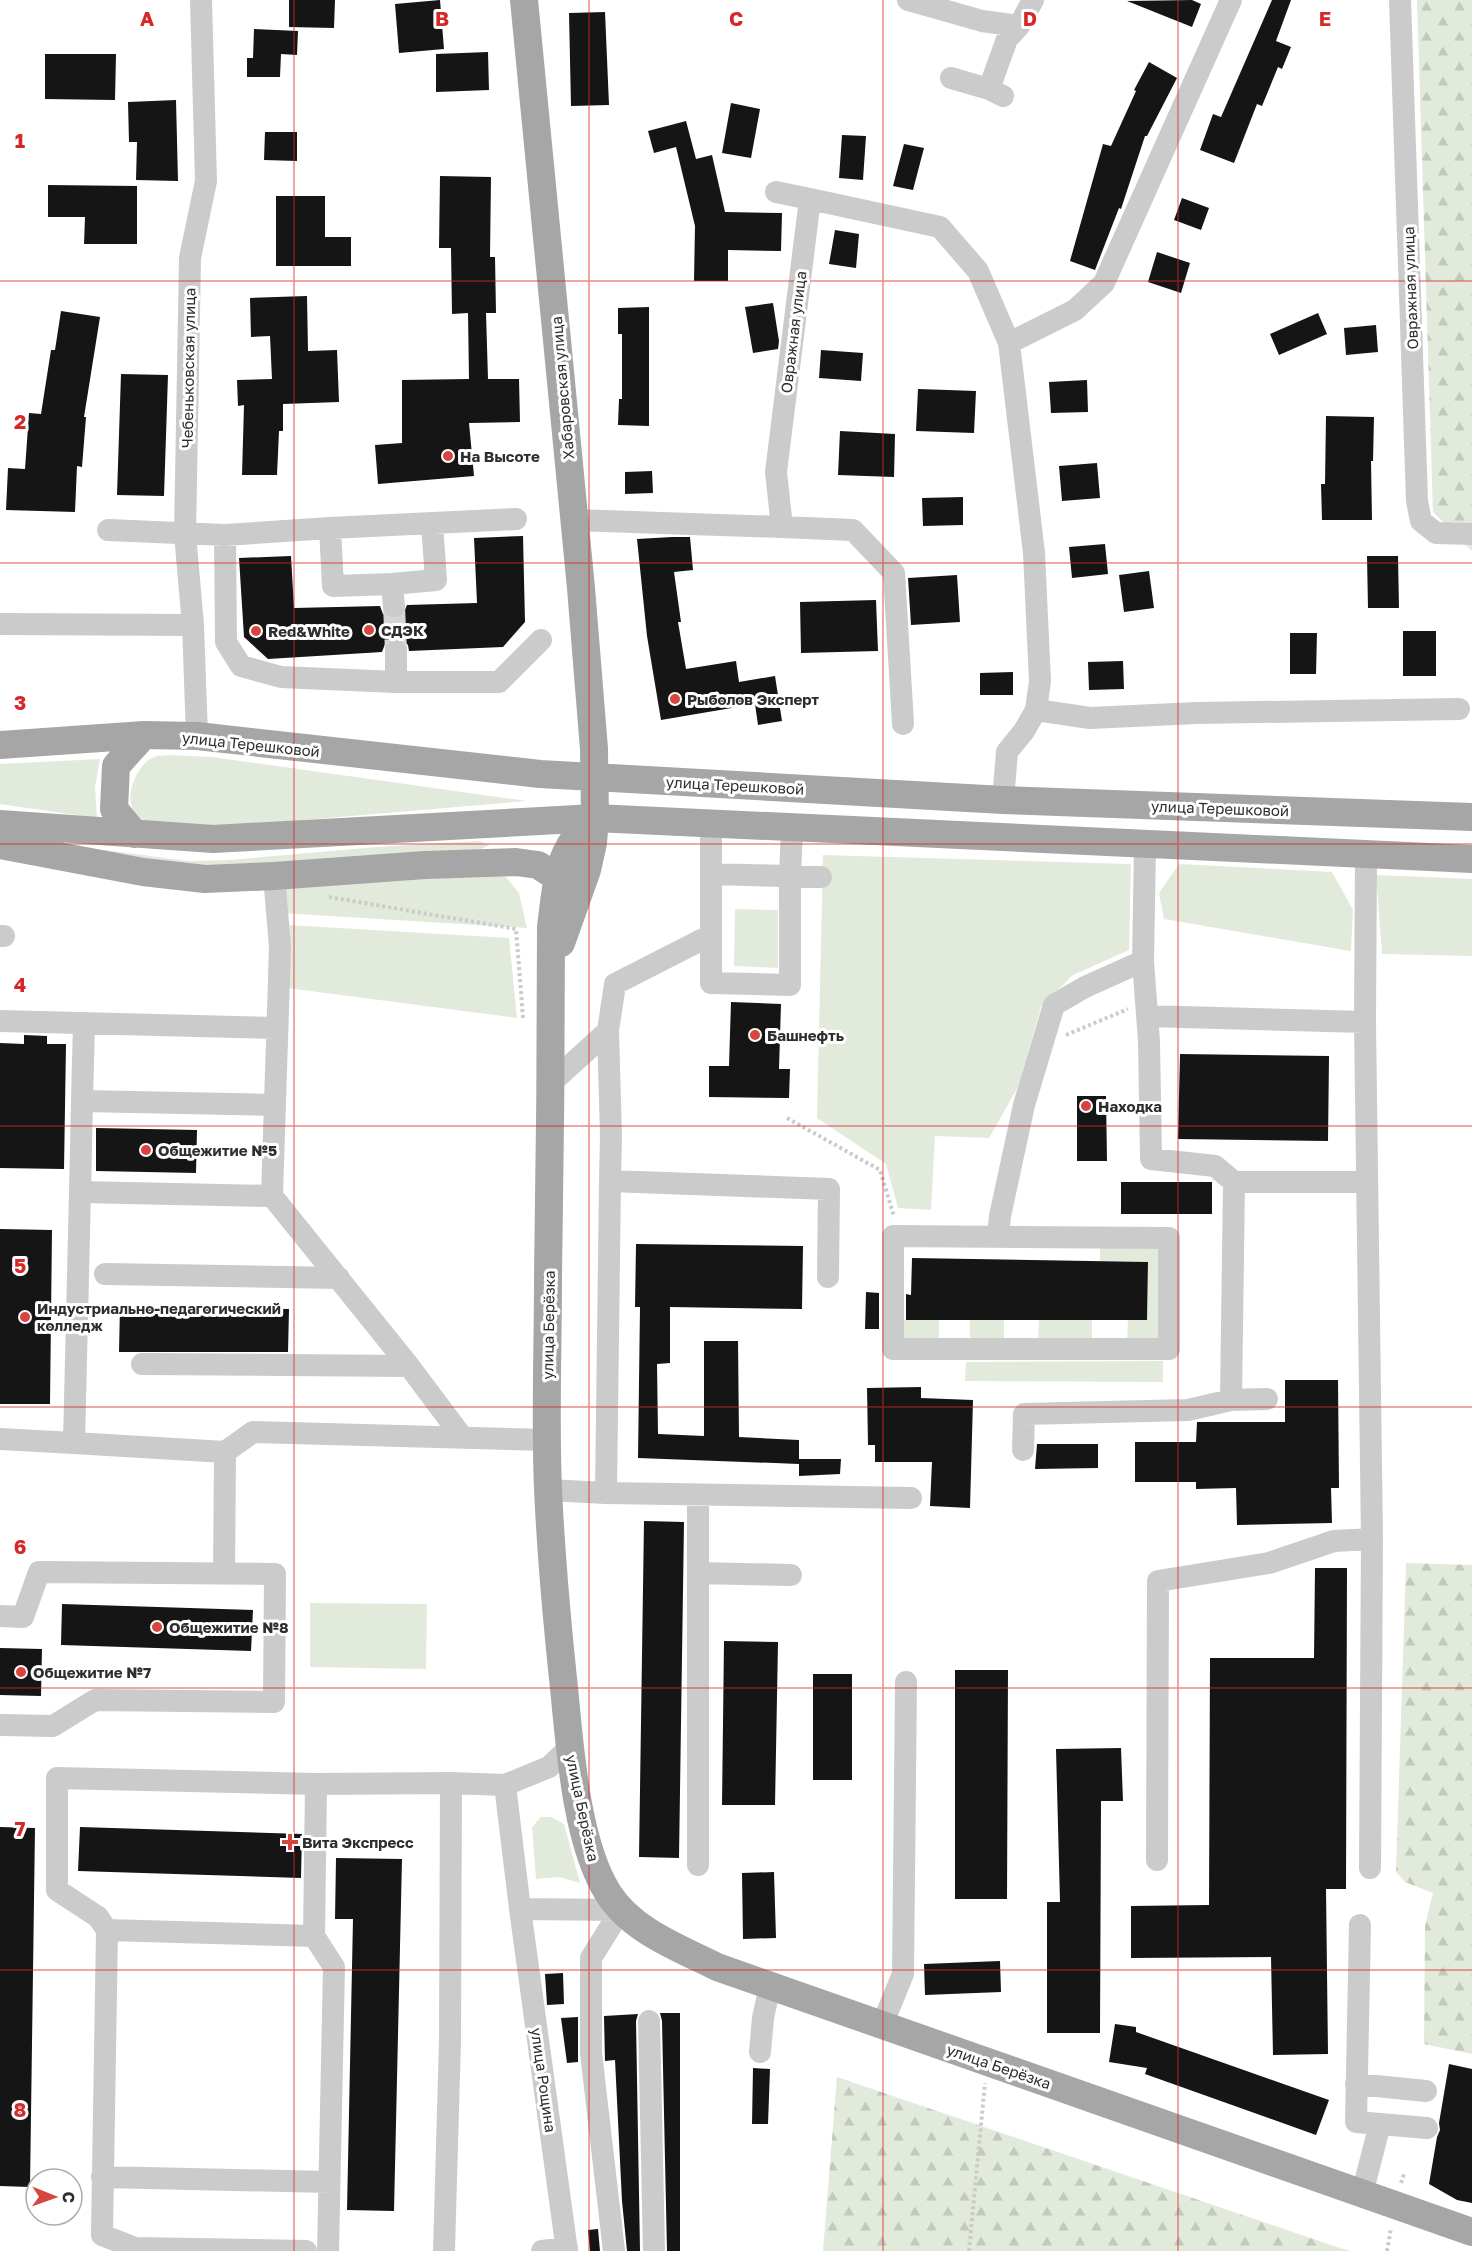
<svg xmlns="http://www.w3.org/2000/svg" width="1472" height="2251" viewBox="0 0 1472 2251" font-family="'Golos Text',sans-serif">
<defs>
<pattern id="forest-firs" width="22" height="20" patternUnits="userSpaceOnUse" patternTransform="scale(1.5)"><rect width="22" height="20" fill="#e2eadc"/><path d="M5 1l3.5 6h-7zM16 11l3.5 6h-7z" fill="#c2c9bd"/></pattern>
</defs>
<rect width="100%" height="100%" fill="#fff"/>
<path fill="#e2eadc" d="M 169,755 L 212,757 L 527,801 L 210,828 L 144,823 C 141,818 134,812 132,807 C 126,792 138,763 154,757 C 158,755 164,756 169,755 Z
M 100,759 L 95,787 L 97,818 L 0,804 L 0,764 Z
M 0,836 L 187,861 L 229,860 L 377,847 L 480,841 L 490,845 L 479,850 L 233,872 Z
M 823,855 L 1131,864 L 1129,950 L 1073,975 L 1041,1007 L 1018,1087 L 989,1138 L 935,1136 L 931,1210 L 898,1208 L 886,1164 L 817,1118 Z
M 1179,864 L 1332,872 L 1353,910 L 1351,951 L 1164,919 L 1159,893 Z
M 476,871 L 506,877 L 519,893 L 527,928 L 281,913 L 286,888 Z
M 1376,875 L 1472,879 L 1472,956 L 1382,954 Z
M 735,909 L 778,910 L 778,968 L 734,966 Z
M 288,925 L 509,938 L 517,1018 L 287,988 Z
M 1100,1246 L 1161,1246 L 1159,1342 L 1127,1342 L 1128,1320 L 1147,1320 L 1148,1262 L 1100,1261 Z
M 970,1319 L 1004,1319 L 1004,1341 L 970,1341 Z
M 1039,1319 L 1092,1319 L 1092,1341 L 1038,1341 Z
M 903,1320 L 939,1320 L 939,1341 L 903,1341 Z
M 1163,1361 L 1163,1382 L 965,1381 L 966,1362 Z
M 310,1603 L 427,1604 L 426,1669 L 310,1667 Z
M 541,1817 L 551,1817 L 564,1824 L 580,1883 L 559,1877 L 536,1879 L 532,1827 Z"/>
<path fill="url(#forest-firs)" d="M 1417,0 L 1472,0 L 1472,551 L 1433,512 Z
M 1406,1563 L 1472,1565 L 1472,2054 L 1424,2044 L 1425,1926 L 1433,1893 L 1405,1882 L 1396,1872 Z
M 837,2077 L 1337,2247 L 1351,2251 L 823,2251 Z"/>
<path fill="#151515" d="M 289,0 L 335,0 L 334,28 L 289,27 Z
M 440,0 L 444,49 L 399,53 L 395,4 Z
M 1192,0 L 1201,4 L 1192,27 L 1127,1 Z
M 1272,0 L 1291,0 L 1276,41 L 1291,47 L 1282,69 L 1278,67 L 1262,106 L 1257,104 L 1234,163 L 1200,150 L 1213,114 L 1221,117 Z
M 605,12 L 609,105 L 571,106 L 569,13 Z
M 254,29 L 298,31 L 297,55 L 281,54 L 280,77 L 247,77 L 247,58 L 253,58 Z
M 488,52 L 489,90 L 436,92 L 436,54 Z
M 45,54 L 116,54 L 115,100 L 45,99 Z
M 1149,62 L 1177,78 L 1147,136 L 1145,136 L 1121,209 L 1119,208 L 1095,270 L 1070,261 L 1103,144 L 1111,146 L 1136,91 L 1134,90 Z
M 176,100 L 178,181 L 136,180 L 137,142 L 129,142 L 128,102 Z
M 731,103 L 760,109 L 751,158 L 722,153 Z
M 686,121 L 696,159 L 712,155 L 725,212 L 782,213 L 781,251 L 728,250 L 728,281 L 694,281 L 695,226 L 676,147 L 654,153 L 648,131 Z
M 265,132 L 297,132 L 297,161 L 264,160 Z
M 842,135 L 866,136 L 863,180 L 839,178 Z
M 904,144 L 924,148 L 913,190 L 893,186 Z
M 440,176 L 491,177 L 490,257 L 495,257 L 496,313 L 486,313 L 488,379 L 519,379 L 520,422 L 469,423 L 474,476 L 378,484 L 375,445 L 402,443 L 402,380 L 469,379 L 468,313 L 452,314 L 451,248 L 439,248 Z
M 48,185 L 137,186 L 137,244 L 84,244 L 85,217 L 48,217 Z
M 276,196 L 325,196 L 325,237 L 351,237 L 351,266 L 276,266 Z
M 1182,198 L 1209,208 L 1201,230 L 1174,220 Z
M 835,230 L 859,234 L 856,268 L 829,264 Z
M 1157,252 L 1190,263 L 1181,293 L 1148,282 Z
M 307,296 L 308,351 L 337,350 L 339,402 L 283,404 L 283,431 L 279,431 L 277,475 L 242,475 L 244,405 L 238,406 L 237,380 L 272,379 L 270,336 L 251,337 L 250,298 Z
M 773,303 L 779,341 L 778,349 L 753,353 L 745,307 Z
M 649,307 L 649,426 L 618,425 L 619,399 L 622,399 L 622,334 L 618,334 L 618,308 Z
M 61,311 L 100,317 L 84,417 L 86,417 L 82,467 L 77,466 L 75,512 L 6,510 L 8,468 L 25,469 L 29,413 L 41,414 L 51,350 L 55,350 Z
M 1318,313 L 1327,334 L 1279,355 L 1270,334 Z
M 1376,325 L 1378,352 L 1346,355 L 1344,328 Z
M 821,350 L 863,353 L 861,381 L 819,378 Z
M 121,374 L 168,375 L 164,496 L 117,495 Z
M 1087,380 L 1088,412 L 1051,413 L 1049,382 Z
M 918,389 L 976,391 L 974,433 L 916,431 Z
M 1326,416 L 1374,417 L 1373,461 L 1371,461 L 1372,520 L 1322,520 L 1321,484 L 1325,484 Z
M 840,431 L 895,434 L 894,477 L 838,475 Z
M 1097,463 L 1100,498 L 1062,501 L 1059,466 Z
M 652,471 L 653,493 L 625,494 L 625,472 Z
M 963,497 L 963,525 L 923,526 L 922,498 Z
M 523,536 L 525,622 L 503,647 L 409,651 L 408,645 L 403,640 L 395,638 L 385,644 L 382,652 L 268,659 L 244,637 L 239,558 L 291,556 L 294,608 L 380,606 L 383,614 L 395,619 L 402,617 L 407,605 L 477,603 L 474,538 Z
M 672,537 L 690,537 L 693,570 L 674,572 L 681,622 L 678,622 L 686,669 L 736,661 L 739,682 L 775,676 L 782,721 L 758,725 L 755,704 L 661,720 L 647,636 L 637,539 Z
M 1105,544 L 1108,574 L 1072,578 L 1069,547 Z
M 1367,556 L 1398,556 L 1399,608 L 1368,608 Z
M 1149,571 L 1154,608 L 1124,612 L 1119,575 Z
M 957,575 L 960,622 L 911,625 L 908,578 Z
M 876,600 L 878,651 L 801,653 L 800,602 Z
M 1403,631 L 1436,631 L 1436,676 L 1403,676 Z
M 1290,633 L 1317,633 L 1316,674 L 1290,674 Z
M 1123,661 L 1124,689 L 1089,690 L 1088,662 Z
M 1013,672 L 1013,695 L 980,695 L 980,673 Z
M 731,1002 L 781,1004 L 779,1069 L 790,1069 L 789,1098 L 709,1097 L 709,1066 L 729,1066 Z
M 24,1035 L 47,1036 L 47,1044 L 66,1044 L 64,1169 L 0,1168 L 0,1043 L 24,1044 Z
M 1180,1054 L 1329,1056 L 1328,1141 L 1178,1139 Z
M 1077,1096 L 1106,1096 L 1107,1161 L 1077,1161 Z
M 96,1128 L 197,1130 L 196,1173 L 96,1171 Z
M 1121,1182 L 1212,1182 L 1212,1214 L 1121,1214 Z
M 0,1229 L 52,1230 L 50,1404 L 0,1404 Z
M 636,1244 L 803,1246 L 802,1309 L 670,1307 L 670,1363 L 657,1364 L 658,1434 L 704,1436 L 704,1341 L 738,1341 L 739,1437 L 799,1440 L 799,1459 L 841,1459 L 840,1474 L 799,1476 L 799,1464 L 638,1458 L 640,1307 L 635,1307 Z
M 912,1258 L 1148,1262 L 1147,1320 L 906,1320 L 906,1294 L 911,1295 Z
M 866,1292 L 879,1293 L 879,1329 L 865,1329 Z
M 120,1306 L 289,1309 L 288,1352 L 119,1352 Z
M 1285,1380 L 1338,1380 L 1339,1488 L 1331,1488 L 1332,1523 L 1237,1525 L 1236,1488 L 1196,1489 L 1196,1482 L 1135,1482 L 1135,1442 L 1196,1442 L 1197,1422 L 1285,1422 Z
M 921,1387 L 921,1398 L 973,1400 L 970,1508 L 930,1506 L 932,1462 L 875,1462 L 875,1445 L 868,1445 L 867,1388 Z
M 1037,1444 L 1098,1444 L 1098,1468 L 1035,1469 Z
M 644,1521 L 684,1522 L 679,1858 L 639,1857 Z
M 1315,1568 L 1347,1568 L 1346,1889 L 1326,1889 L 1328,2054 L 1273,2055 L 1271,1957 L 1131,1958 L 1131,1906 L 1209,1905 L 1210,1658 L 1314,1658 Z
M 62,1604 L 253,1610 L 251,1651 L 61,1645 Z
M 724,1641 L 778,1642 L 775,1805 L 722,1805 Z
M 0,1648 L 42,1649 L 41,1696 L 0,1695 Z
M 955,1670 L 1008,1670 L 1007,1899 L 955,1899 Z
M 813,1674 L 852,1674 L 852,1780 L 813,1780 Z
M 1121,1748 L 1123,1801 L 1101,1801 L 1100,2033 L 1047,2033 L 1047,1902 L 1060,1902 L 1056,1749 Z
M 0,1827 L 35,1828 L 30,2187 L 0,2186 Z
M 80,1827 L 302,1834 L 301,1878 L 78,1871 Z
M 336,1858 L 402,1859 L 394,2211 L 347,2210 L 353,1919 L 335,1919 Z
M 774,1872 L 776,1938 L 743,1939 L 742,1873 Z
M 1000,1961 L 1001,1992 L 925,1995 L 924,1964 Z
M 563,1973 L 564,2004 L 547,2005 L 545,1974 Z
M 660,2013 L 680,2013 L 680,2251 L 667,2251 L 662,2021 Z
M 638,2014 L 636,2021 L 640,2251 L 627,2251 L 622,2201 L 615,2060 L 605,2061 L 604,2016 Z
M 578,2017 L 578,2062 L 567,2063 L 561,2018 Z
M 1115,2024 L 1136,2027 L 1136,2032 L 1329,2100 L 1316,2135 L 1145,2074 L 1147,2068 L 1109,2062 Z
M 1449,2064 L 1472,2069 L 1472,2203 L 1457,2200 L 1429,2184 L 1437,2137 L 1440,2130 L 1439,2123 Z
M 753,2068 L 770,2069 L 768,2124 L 752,2124 Z
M 598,2229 L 600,2251 L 590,2251 L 588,2230 Z"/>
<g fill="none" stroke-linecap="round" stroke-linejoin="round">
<path stroke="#d5d5d5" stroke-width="22" stroke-dasharray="22 11" stroke-linecap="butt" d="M 394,606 L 396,651"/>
<path stroke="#cbcbcb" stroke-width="4" stroke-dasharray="3 3" stroke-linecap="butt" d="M 329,897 L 516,929 L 523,1018
M 1066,1035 L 1128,1009
M 787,1118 L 880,1170 L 894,1217
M 1401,2183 L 1404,2174
M 969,2251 L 985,2083
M 1387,2251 L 1391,2228"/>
<path stroke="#cbcbcb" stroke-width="22" d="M 908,0 L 982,21 L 1019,26
M 1400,0 L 1417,501 L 1421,521 L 1436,533 L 1472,534
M 951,78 L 989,89 L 1003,96
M 989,89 L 1007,39 L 1019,26 L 1033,0
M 776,192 L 810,199
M 574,520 L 782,527 L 776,472 L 810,199 L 940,227 L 978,271 L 1009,343 L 1075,310 L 1104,283 L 1231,0
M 782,527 L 853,530 L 894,573 L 903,724
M 330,528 L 333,586 L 392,584
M 108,530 L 225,535 L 330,528 L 516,519
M 225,535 L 226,642 L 241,666 L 281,677 L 396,682 L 499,682 L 541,640
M 394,606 L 392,584 L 436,580 L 432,524
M 0,624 L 193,625
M 396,651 L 396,682
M 1036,710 L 1090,718 L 1197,713 L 1459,709
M 197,736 L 193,625 L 185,534 L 190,258 L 206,181 L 201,0
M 1003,800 L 1007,752 L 1024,731 L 1036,710 L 1040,681 L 1034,553 L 1009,343
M 711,824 L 711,935
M 1366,855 L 1365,1022 L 1372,1539 L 1370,1868
M 712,874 L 821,877
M 274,876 L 280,947 L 272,1196 L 409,1366 L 463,1438
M 0,936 L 4,936
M 1143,961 L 1149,1041 L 1151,1159 L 1215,1166 L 1234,1182 L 1367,1182
M 1147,1016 L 1365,1022
M 0,1021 L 277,1028
M 551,1083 L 608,1031
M 82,1101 L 84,1023
M 610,1181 L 611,1136 L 608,1031 L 615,984 L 711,935 L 711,983 L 790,985 L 790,876 L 792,828
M 80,1192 L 82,1101 L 275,1105
M 893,1236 L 1169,1238 L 1169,1349 L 893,1349 Z
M 998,1237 L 1000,1216 L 1024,1105 L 1054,1005 L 1085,987 L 1143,961 L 1145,845
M 105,1274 L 339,1278
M 142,1364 L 409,1366
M 1231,1400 L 1267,1399
M 0,1439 L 74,1443 L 80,1192 L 272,1196
M 74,1443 L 225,1452 L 253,1432 L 546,1440
M 1023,1450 L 1024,1414 L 1188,1410 L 1231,1400 L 1234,1182
M 548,1490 L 606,1493 L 911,1498
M 606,1493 L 610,1181 L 829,1189 L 828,1277
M 698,1573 L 791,1575
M 224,1574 L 225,1452
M 0,1616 L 23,1617 L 39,1572 L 275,1574 L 274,1702 L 95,1700 L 53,1726 L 0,1725
M 570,1747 L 549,1767 L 505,1785 L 520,1909 L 621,1910
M 316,1784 L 314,1936 L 334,1967 L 328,2251
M 1157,1860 L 1158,1581 L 1269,1563 L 1334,1541 L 1372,1539
M 698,1865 L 698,1495
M 520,1909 L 567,2251
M 1360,1925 L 1356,2122 L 1380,2124
M 107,1930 L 314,1936
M 649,2021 L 654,2251
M 882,2025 L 903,1974 L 906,1682
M 760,2052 L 763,2018 L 770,1986
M 1356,2084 L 1426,2091
M 102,2177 L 329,2182
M 1362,2194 L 1380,2124 L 1427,2128
M 306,2251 L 135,2248 L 102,2235 L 107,1930 L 98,1917 L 57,1890 L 57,1778 L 316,1784 L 451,1783 L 505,1785
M 444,2251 L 450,2040 L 451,1783
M 542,2251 L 567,2248
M 614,2251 L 591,2053 L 591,1958 L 621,1910"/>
<path stroke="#a6a6a6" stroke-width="28" d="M 524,0 L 581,588 L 594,749 L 595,818 L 593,843 L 587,870 L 561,943
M 0,745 L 144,735 L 197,736 L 540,774 L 1003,800 L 1472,817
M 595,818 C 589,825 581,831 575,838 C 556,863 555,897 551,927 C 551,1044 550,1160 548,1277 C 548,1348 545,1418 548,1489 C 551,1555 557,1622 564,1688 C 570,1748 576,1842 608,1893 C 632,1931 679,1948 717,1967 L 1472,2232
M 0,824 L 213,839 L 595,818 L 1472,859
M 135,834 L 114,809 L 116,766 L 144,735
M 0,845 L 143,872 L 205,879 L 274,876 L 425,865 L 516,862 L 538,865 L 558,878"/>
</g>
<path fill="none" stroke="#d62828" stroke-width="1.5" stroke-opacity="0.55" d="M 294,0 L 294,2251M 589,0 L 589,2251M 883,0 L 883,2251M 1178,0 L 1178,2251M 0,281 L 1472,281M 0,563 L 1472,563M 0,844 L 1472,844M 0,1126 L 1472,1126M 0,1407 L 1472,1407M 0,1688 L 1472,1688M 0,1970 L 1472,1970"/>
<g fill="#d7453e" stroke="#fff" stroke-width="2">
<circle cx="448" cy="456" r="6"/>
<circle cx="369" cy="630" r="6"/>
<circle cx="256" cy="631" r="6"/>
<circle cx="675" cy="699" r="6"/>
<circle cx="755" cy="1035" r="6"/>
<circle cx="1086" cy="1106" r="6"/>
<circle cx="146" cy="1150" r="6"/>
<circle cx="25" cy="1317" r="6"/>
<circle cx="157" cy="1627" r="6"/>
<circle cx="21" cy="1672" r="6"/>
<path d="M287 1833h6v6h6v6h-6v6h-6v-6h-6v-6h6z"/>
</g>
<g text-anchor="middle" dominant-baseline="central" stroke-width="6" stroke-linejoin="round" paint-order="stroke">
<g font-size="15" fill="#2e2e2e" stroke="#fff">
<text transform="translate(1410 288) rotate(-92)">Овражная улица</text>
<text transform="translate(793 332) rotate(-83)">Овражная улица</text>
<text transform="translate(188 368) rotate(-89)">Чебеньковская улица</text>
<text transform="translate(562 388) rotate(-95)">Хабаровская улица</text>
<text transform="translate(251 744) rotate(6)">улица Терешковой</text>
<text transform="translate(735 785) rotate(3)">улица Терешковой</text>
<text transform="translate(1220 808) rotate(2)">улица Терешковой</text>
<text transform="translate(548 1325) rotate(-89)">улица Берёзка</text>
<text transform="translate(583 1808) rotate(78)">улица Берёзка</text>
<text transform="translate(999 2066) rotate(19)">улица Берёзка</text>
<text transform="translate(544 2080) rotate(82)">улица Рощина</text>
</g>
<g font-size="15" font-weight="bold" fill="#2e2e2e" stroke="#fff" text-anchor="start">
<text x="460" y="456">На Высоте</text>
<text x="381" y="630">СДЭК</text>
<text x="268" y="631">Red&amp;White</text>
<text x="687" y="699">Рыболов Эксперт</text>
<text x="767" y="1035">Башнефть</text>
<text x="1098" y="1106">Находка</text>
<text x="158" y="1150">Общежитие №5</text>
<text x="37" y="1308">Индустриально-педагогический<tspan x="37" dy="17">колледж</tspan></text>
<text x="169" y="1627">Общежитие №8</text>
<text x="33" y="1672">Общежитие №7</text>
<text x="302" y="1842">Вита Экспресс</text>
</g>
</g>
<g font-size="20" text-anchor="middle" font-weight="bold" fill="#d62828" stroke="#fff" stroke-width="6" stroke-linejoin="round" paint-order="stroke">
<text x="147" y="26">A</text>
<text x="442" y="26">B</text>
<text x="736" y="26">C</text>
<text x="1030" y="26">D</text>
<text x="1325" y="26">E</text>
<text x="20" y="148">1</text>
<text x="20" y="429">2</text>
<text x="20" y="710">3</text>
<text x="20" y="992">4</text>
<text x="20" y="1273">5</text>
<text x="20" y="1554">6</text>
<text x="20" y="1836">7</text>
<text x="20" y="2117">8</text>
</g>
<g transform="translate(54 2197) rotate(91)"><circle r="28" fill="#ffffff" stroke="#ababab" stroke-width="1.5"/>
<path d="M0-4.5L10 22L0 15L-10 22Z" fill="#d7453e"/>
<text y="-9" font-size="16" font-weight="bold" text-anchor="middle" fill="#2e2e2e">С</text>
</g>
</svg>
